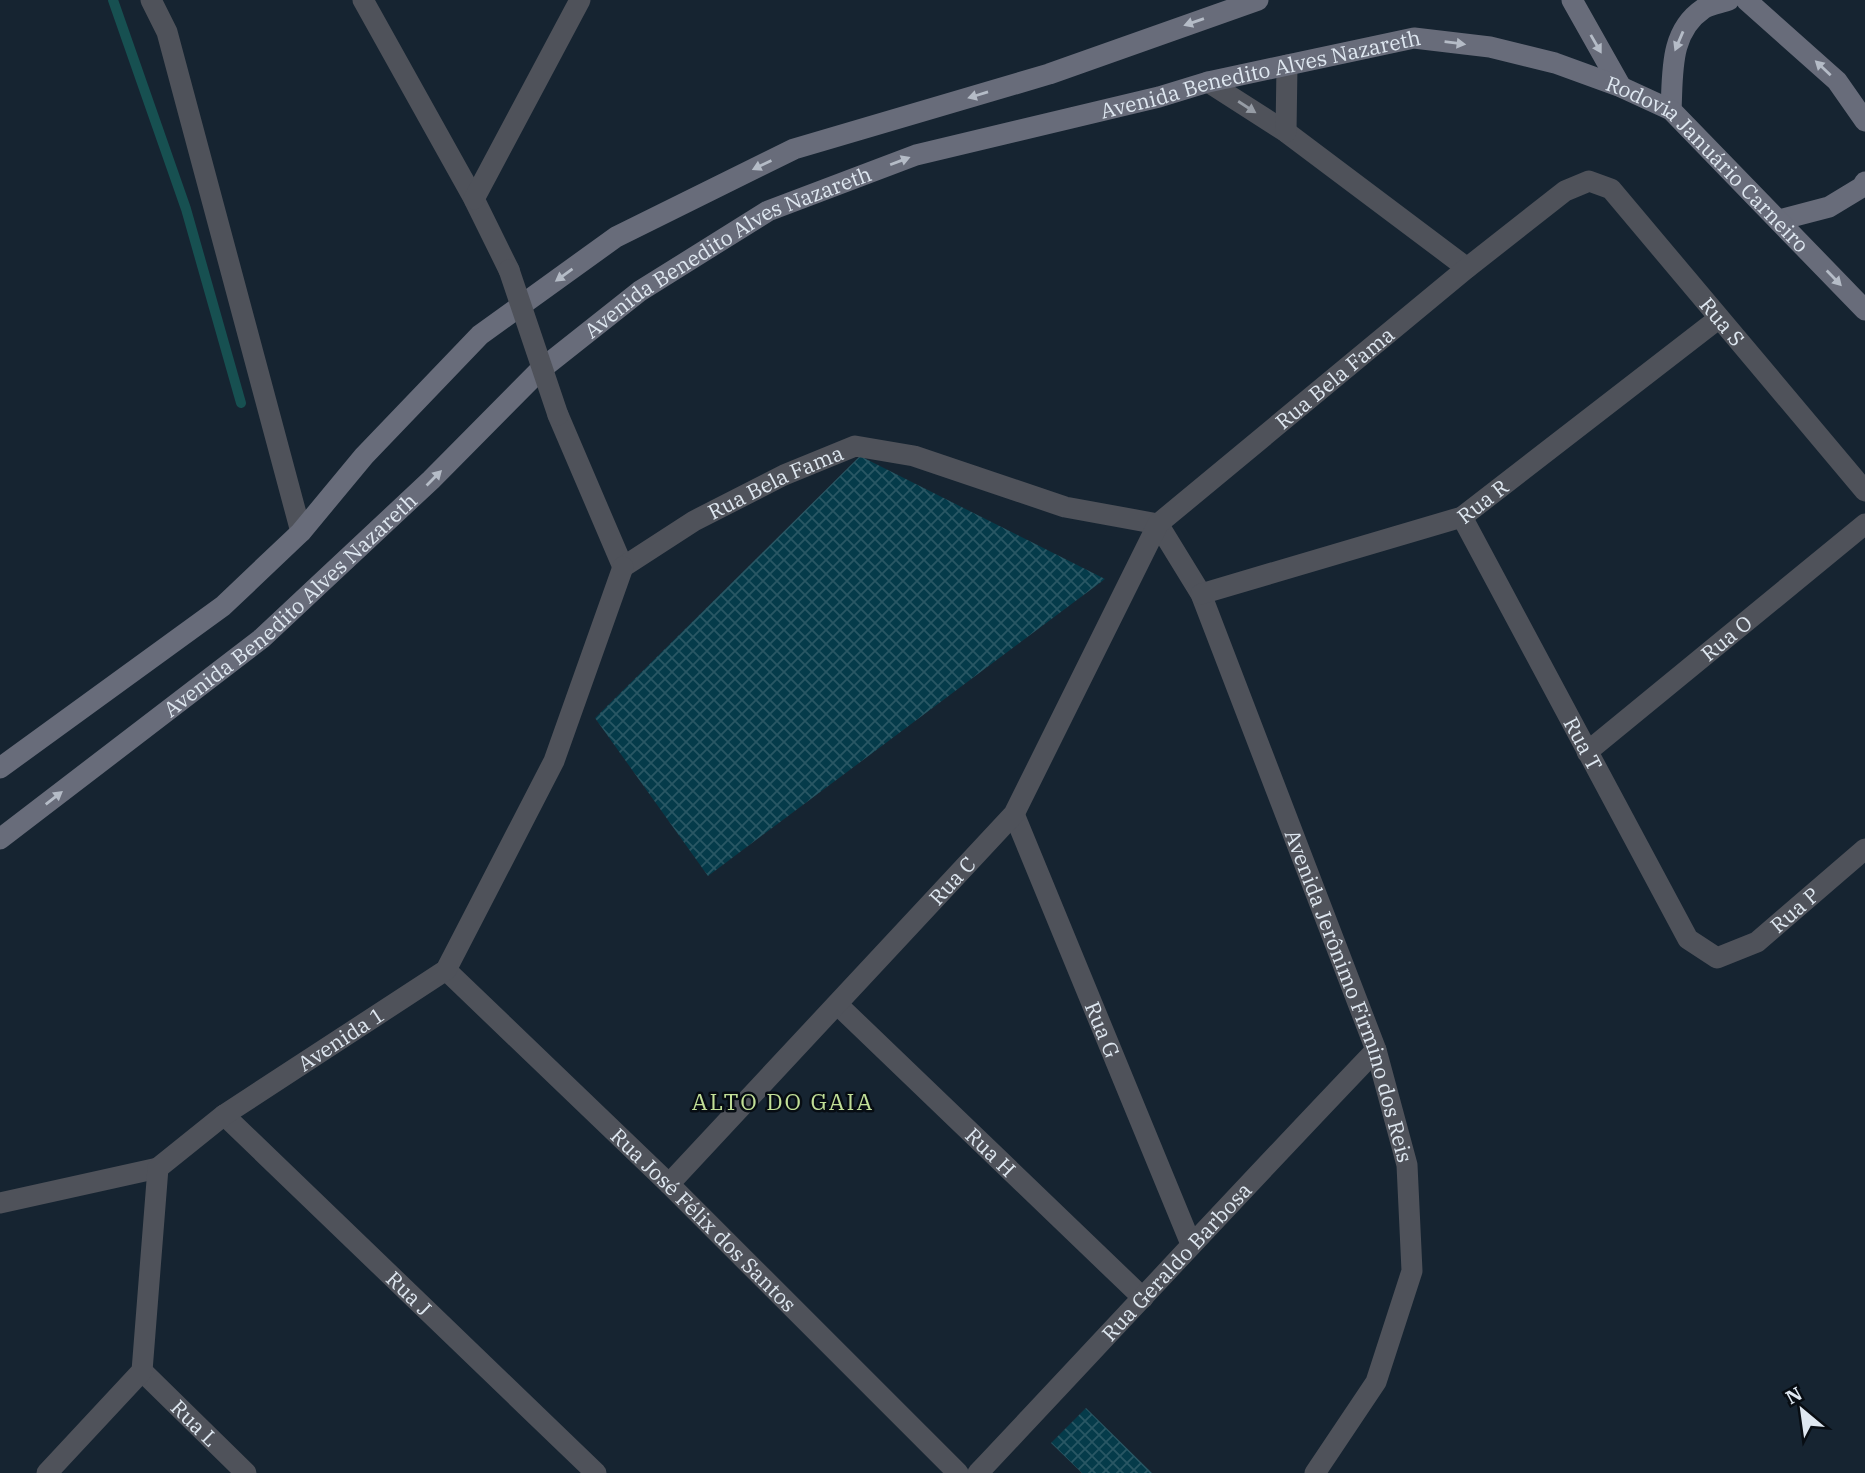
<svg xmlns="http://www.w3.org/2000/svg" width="1865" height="1473" viewBox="0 0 1865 1473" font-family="'IBM Plex Serif',serif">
<defs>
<pattern id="building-cross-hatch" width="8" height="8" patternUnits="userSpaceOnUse" patternTransform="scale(1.75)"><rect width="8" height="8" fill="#053b4a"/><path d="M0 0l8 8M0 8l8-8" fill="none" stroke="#295764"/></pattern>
</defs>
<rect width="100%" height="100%" fill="#162431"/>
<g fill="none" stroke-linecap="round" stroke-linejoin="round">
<path stroke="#175051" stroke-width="10" d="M 113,0 L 186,209 L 241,403"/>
</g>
<path fill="url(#building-cross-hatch)" d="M 860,456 L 1105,579 L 708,876 L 595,718 Z
M 1086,1408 L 1152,1473 L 1082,1473 L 1051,1443 Z"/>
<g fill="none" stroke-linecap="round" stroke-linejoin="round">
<g stroke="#4f525a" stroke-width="21">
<path d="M 151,0 L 167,32 L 301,532"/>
<path d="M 363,0 L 474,199 L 509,270"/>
<path d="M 1208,82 L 1286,132 L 1467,268"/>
<path d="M 1286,132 L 1287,65"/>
<path d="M 474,199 L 580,0"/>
<path d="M 558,415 L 623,567"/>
<path id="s1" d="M 1462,517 L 1688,939 L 1717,958 L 1757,942 L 1865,849"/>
<path id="s2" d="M 1158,524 L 1201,594 L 1376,1050 L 1407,1165 L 1412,1271 L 1376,1382 L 1315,1473"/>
<path id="s3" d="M 623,567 L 694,521 L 784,475 L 855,446 L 914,456 L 1065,507 L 1158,524"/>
<path id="s4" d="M 1201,594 L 1462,517 L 1718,319"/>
<path id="s5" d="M 1587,752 L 1865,524"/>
<path id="s6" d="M 1014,814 L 1191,1244"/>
<path id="s7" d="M 446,970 L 669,1184 L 958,1473"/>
<path id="s8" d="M 838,1005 L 1143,1298"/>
<path id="s9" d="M 224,1115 L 596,1473"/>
<path id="s10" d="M 669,1184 L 1014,814 L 1158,524 L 1467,268 L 1565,191 L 1589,181 L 1611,189 L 1865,491"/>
<path d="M 0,1203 L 158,1168"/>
<path id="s11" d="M 142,1371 L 246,1473"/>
<path id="s12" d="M 47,1473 L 142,1371 L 158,1168 L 224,1115 L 446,970 L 554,761 L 623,567"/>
<path id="s13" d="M 978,1473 C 1111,1332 1242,1190 1376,1050"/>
</g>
<g stroke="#686c7a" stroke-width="21">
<path d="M 1572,0 L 1621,87"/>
<path d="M 1746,0 L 1837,81 L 1865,121"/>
<path d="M 1671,110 C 1673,74 1669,32 1703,9 C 1710,4 1721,3 1729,0"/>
<path d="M 1779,220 L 1829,207 L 1862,187 L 1865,182"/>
<path d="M 0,768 L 223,606 L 301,532 L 364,456 L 480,335 L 616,237 L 794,149 L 1049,74 L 1258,0"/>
<path id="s14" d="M 0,839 L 261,639 L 431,480 L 539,371 L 640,291 L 768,211 L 916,155 L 1159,97 L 1208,82 L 1414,38 L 1490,47 L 1555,63 L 1621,87 L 1671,110 L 1865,310"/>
</g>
<path stroke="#4f525a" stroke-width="21" d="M 509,270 L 558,415"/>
</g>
<defs><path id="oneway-solid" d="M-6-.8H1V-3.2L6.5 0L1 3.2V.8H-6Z" transform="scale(1.75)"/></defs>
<g fill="#b5bcc7">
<use href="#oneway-solid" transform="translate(1194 22) rotate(161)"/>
<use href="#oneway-solid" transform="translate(1679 41) rotate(113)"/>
<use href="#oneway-solid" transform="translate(1455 43) rotate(7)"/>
<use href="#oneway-solid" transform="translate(1596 44) rotate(60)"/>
<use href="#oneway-solid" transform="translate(1823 68) rotate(-137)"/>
<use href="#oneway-solid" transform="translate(978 95) rotate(163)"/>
<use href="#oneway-solid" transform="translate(900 161) rotate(-21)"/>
<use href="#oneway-solid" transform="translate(762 165) rotate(154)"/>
<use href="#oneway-solid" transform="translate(564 275) rotate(144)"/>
<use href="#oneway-solid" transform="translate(1834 278) rotate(46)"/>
<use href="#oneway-solid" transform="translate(434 478) rotate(-45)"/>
<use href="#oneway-solid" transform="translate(54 798) rotate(-38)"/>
</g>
<use fill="#969ca5" href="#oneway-solid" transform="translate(1247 107) rotate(33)"/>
<g text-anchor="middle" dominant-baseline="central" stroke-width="5" stroke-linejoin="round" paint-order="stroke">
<g font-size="21" fill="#dee7f0" stroke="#070d13">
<text stroke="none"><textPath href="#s14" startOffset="1507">Avenida Benedito Alves Nazareth</textPath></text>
<text stroke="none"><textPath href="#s14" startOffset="1995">Rodovia Januário Carneiro</textPath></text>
<text stroke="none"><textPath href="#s14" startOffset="940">Avenida Benedito Alves Nazareth</textPath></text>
<text stroke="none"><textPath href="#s10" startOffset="1578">Rua S</textPath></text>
<text stroke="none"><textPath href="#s10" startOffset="1059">Rua Bela Fama</textPath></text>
<text stroke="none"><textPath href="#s3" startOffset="175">Rua Bela Fama</textPath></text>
<text stroke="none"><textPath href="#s4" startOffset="298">Rua R</textPath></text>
<text stroke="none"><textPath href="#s14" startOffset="373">Avenida Benedito Alves Nazareth</textPath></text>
<text stroke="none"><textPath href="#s5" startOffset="180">Rua O</textPath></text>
<text stroke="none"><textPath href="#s1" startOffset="257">Rua T</textPath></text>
<text stroke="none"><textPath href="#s10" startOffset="415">Rua C</textPath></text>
<text stroke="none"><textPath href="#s1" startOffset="606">Rua P</textPath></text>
<text stroke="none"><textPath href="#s2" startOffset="511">Avenida Jerônimo Firmino dos Reis</textPath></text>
<text stroke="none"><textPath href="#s6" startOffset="233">Rua G</textPath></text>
<text stroke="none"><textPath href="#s12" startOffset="567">Avenida 1</textPath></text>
<text stroke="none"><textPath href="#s8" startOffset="212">Rua H</textPath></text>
<text stroke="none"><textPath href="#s7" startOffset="359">Rua José Félix dos Santos</textPath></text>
<text stroke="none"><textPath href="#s13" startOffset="290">Rua Geraldo Barbosa</textPath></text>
<text stroke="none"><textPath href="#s9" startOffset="257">Rua J</textPath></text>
<text stroke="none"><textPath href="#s11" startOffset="74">Rua L</textPath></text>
</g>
<g font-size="23" letter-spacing="2" fill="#c2e098" stroke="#070d13">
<text x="783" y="1101">ALTO DO GAIA</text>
</g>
</g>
<g transform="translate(1802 1410) rotate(331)" stroke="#070d13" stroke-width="5" paint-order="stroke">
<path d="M0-5L12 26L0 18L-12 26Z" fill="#dee7f0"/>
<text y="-10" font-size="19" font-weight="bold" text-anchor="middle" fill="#dee7f0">N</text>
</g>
</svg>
